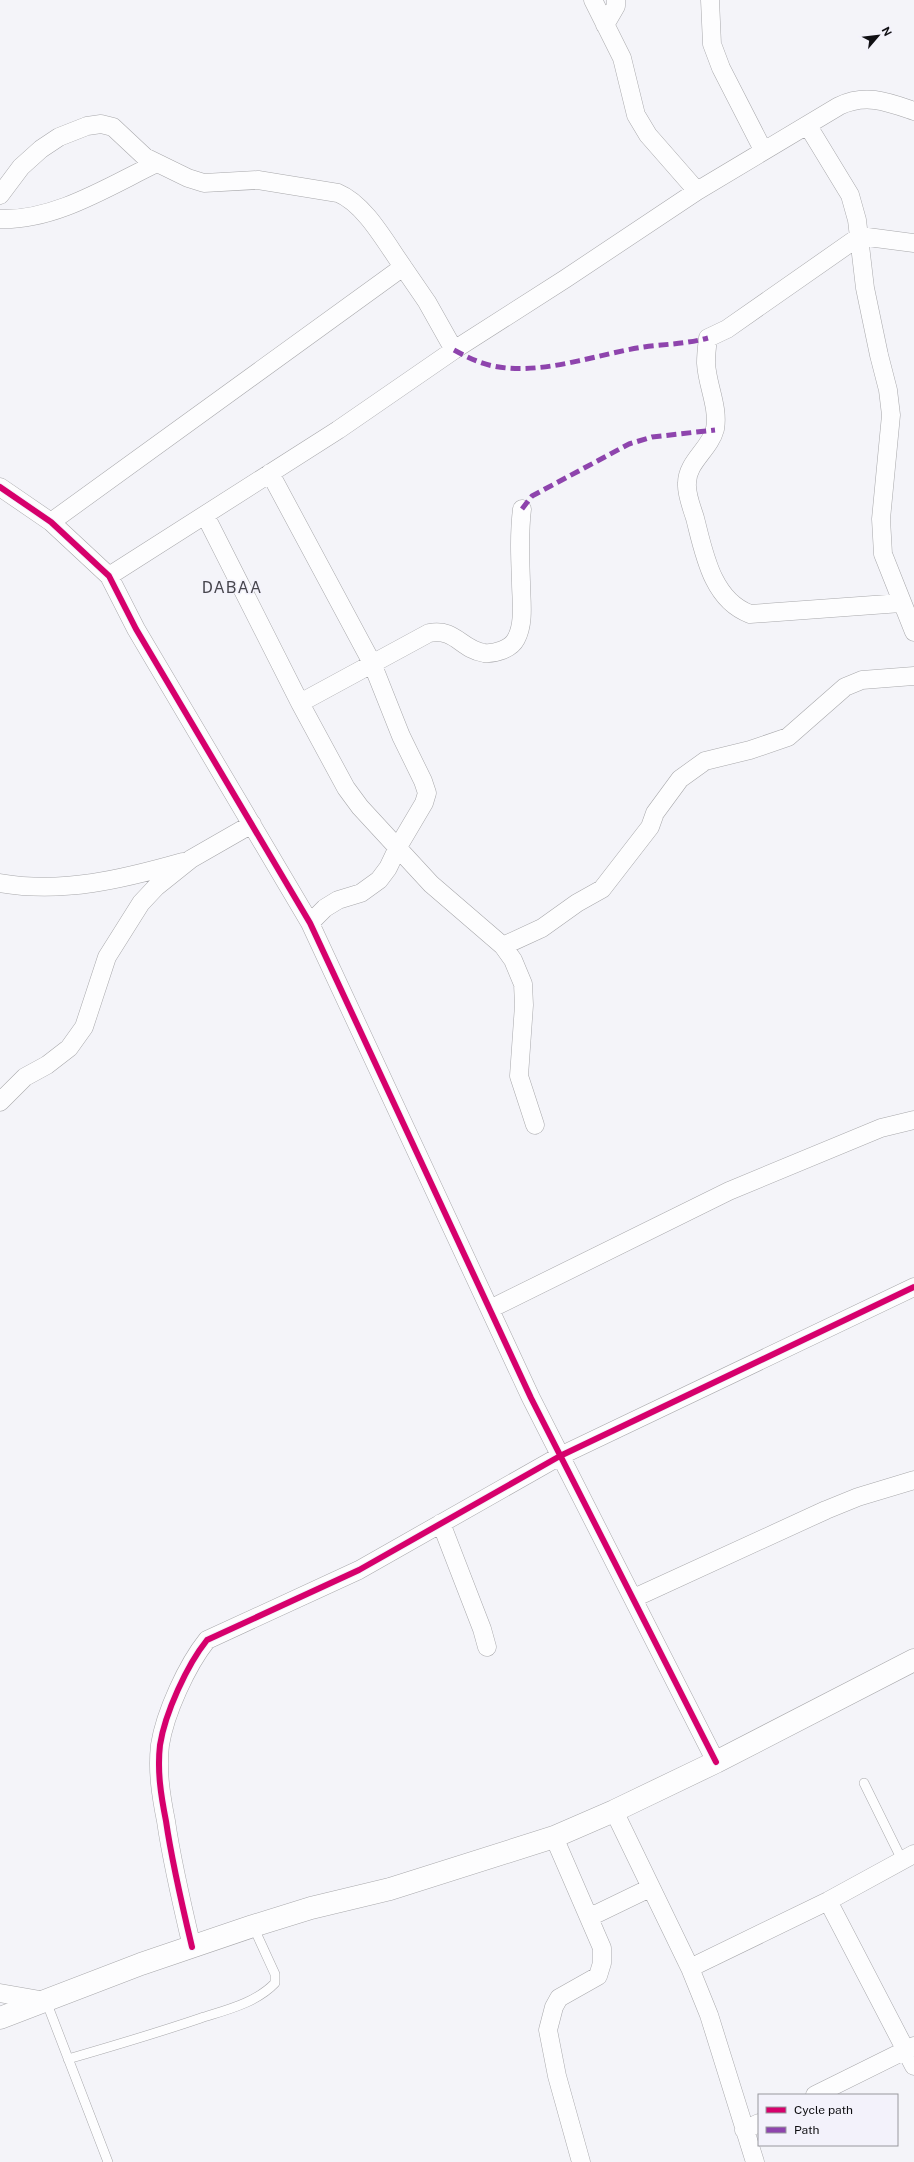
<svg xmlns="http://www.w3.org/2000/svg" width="914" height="2162" viewBox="0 0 914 2162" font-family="'Public Sans',sans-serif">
<rect width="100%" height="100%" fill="#f4f4f9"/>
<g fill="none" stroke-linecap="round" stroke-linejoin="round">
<defs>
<path id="lane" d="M 864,1783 L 902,1860
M 46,2001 L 108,2162
M 68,2059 C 113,2046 157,2033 201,2018 C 226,2010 256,2003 275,1983 L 275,1974 L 253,1926"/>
<path id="street" d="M 593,0 L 622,58 L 636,115 L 648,135 L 697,191
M 710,0 L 712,44 L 721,68 L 763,150
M 605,25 L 616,6 L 616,0
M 808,126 L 850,195 L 857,220 L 865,288 L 879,355 L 888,390 L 891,415 L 881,519 L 883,554 L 914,632
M 0,195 L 21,167 L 41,149 L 59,137 L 87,126 L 101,124 L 113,127 L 145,157 L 188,178 L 204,183 L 258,180 L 338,193 C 365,204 386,243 403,267
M 0,219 C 55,221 109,186 157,163
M 270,473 L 372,663 L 401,736 L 423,781 L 427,793 L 424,803 L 398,847 L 388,868 L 379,880 L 361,893 L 338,900 L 325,908 L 310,923
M 0,487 L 51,522 L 109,576 L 136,629 L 310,923 L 531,1398 L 716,1762
M 205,515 L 300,703 L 346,788 L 360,807 L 431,884 L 503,946 L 513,960 L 523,984 L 524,1005 L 519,1076 L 535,1125
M 51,522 L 403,267 L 427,302 L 454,350
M 109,576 L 338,430 L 454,350 L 565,279 L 697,191 L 839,106 C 866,93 888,102 914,111
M 901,603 L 750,614 C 712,600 704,553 695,518 C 692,508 686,494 687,483 C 687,462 710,449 715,429 C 719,407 707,385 706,363 C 706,355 707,346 708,338 L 727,329 L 860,236 L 914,243
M 300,703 L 429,633 C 456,628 460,649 484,653 C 495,654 511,649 516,639 C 525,623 521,599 521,582 C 520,557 519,533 522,509
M 0,883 C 63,894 123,879 183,862
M 503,946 L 542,928 L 577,903 L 602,889 L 650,827 L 655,813 L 680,779 L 705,761 L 750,750 L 788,737 L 845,687 L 862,680 L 914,676
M 0,1102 L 25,1077 L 47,1065 L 69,1048 L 84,1027 L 107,957 L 141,903 L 156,887 L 191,859 L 252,824
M 490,1309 L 729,1191 L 881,1128 L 914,1120
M 441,1523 L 482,1629 L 487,1647
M 634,1598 L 826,1510 L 858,1497 L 914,1480
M 614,1811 L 690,1968 L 709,2015 L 755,2162
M 554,1837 L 602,1948 L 602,1963 L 598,1976 L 559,1998 L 554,2007 L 548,2030 L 557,2076 L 581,2162
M 828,1901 L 914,2066
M 590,1917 L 650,1888
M 192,1947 C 182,1905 172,1863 166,1821 C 161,1796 157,1771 160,1745 C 165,1713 187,1665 207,1640 L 359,1570 L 560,1456 L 914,1287
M 690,1968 L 828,1901 L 914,1854
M 0,1993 L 46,2001
M 815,2095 L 914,2046
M 744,2130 L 759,2123"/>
<path id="secondary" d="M 0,2018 L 141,1964 L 253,1926 L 311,1908 L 390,1889 L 554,1837 L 614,1811 L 716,1762 L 914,1660"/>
</defs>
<use href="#lane" stroke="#a8a8ab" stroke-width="10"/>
<use href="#street" stroke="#a8a8ab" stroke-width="19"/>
<use href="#secondary" stroke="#a8a8ab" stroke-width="23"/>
<use href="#lane" stroke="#fdfdfe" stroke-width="9"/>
<use href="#street" stroke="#fdfdfe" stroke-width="18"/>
<use href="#secondary" stroke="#fdfdfe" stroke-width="22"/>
<path stroke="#8e44ad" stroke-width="5" stroke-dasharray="10 5" stroke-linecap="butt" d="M 454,350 C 467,357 479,363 493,366 C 542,376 596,354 644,347 C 666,344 686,344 708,338
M 522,509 L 532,496 L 629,444 L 652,437 L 715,430"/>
<defs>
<path id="cycleway" d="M 0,487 L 51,522 L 109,576 L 136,629 L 310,923 L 531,1398 L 716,1762
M 192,1947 C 182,1905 172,1863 166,1821 C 161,1796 157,1771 160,1745 C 165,1713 187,1665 207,1640 L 359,1570 L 560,1456 L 914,1287"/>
</defs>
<use href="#cycleway" stroke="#f3f2fb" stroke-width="8"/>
<use href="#cycleway" stroke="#d6006c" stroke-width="6"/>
</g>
<g text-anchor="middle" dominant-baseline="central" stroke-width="3" stroke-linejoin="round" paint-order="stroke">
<g font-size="16" letter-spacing="1" fill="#47464d" stroke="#f3f2fb">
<text x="232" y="587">DABAA</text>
</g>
</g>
<rect x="758" y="2094" width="140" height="52" fill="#f3f2fb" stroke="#98989e"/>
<rect x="766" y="2107" width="20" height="6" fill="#d6006c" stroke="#98989e"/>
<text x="794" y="2114" font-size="12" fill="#101013">Cycle path</text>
<rect x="766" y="2127" width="20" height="6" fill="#8e44ad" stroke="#98989e"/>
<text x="794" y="2134" font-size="12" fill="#101013">Path</text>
<g transform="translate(878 36) rotate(62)" stroke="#f3f2fb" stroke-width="3" paint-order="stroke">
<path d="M0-3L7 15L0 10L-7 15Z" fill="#101013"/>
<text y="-6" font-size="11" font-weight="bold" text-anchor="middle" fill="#101013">N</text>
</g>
</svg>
